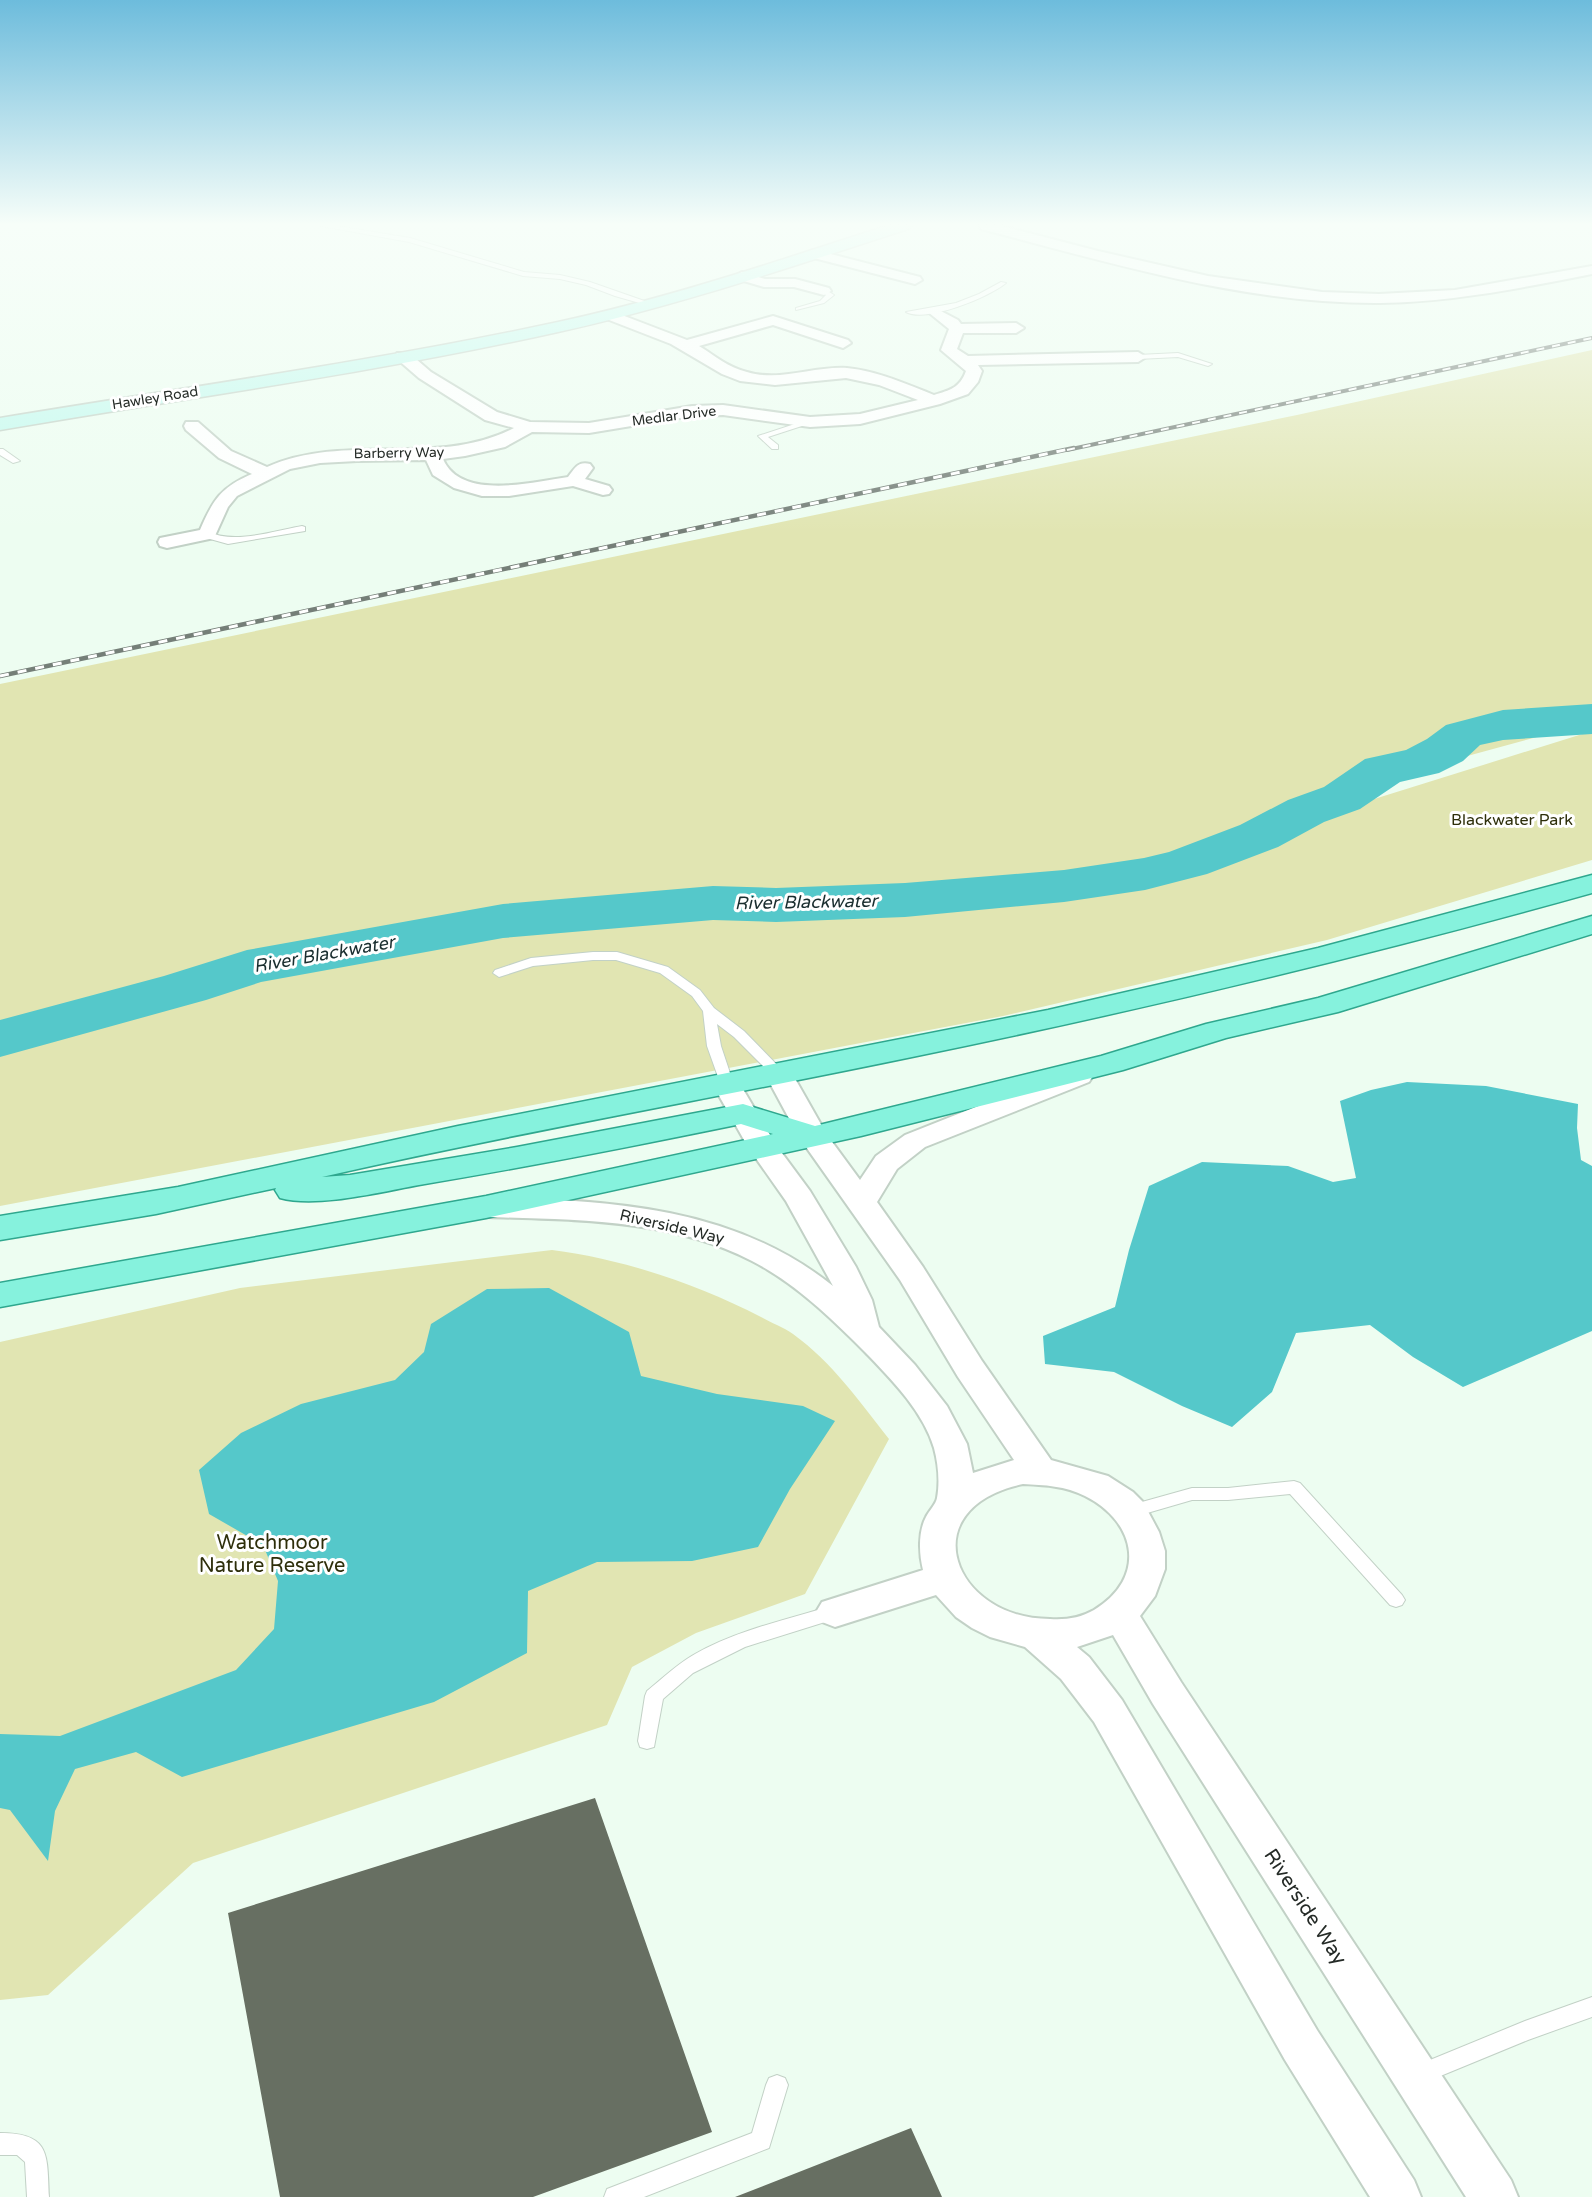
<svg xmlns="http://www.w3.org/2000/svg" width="1592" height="2197" viewBox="0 0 1592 2197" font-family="'Varela Round',sans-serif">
<rect width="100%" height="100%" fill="#edfdf1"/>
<path fill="#e1e5b2" d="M 1592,350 L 1592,722 L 1339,791 L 1339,810 L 1592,731 L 1592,860 L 1327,940 L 1003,1016 L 0,1206 L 0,684 L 1297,415 Z
M 552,1250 C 623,1259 697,1284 761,1317 C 771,1323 783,1327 793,1334 C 832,1362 860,1402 889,1439 L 805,1594 L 696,1633 L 632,1667 L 607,1725 L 193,1863 L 48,1995 L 0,2000 L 0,1342 L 240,1288 Z"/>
<path fill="#55c8ca" d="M 1407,1082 L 1486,1086 L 1578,1104 L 1577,1128 L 1581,1160 L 1592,1166 L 1592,1331 L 1463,1387 L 1413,1357 L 1370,1325 L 1296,1333 L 1272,1392 L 1232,1427 L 1182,1406 L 1114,1372 L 1045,1364 L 1043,1336 L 1115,1307 L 1129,1250 L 1149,1186 L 1202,1162 L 1288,1166 L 1333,1182 L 1356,1178 L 1340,1101 L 1371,1090 Z
M 549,1288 L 629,1332 L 641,1376 L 717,1394 L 803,1406 L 835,1421 L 790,1489 L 758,1547 L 692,1561 L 597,1562 L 528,1591 L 527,1653 L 434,1702 L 182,1777 L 136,1752 L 75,1769 L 55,1811 L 48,1861 L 10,1810 L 0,1808 L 0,1734 L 60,1736 L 236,1670 L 274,1629 L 278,1581 L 263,1545 L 209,1514 L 199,1470 L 241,1433 L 301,1404 L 395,1380 L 424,1352 L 431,1324 L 487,1289 Z"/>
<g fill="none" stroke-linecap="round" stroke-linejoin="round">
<path fill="#55c8ca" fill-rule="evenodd" d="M 1592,704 L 1592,734 L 1503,740 L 1480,745 L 1463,761 L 1439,773 L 1400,782 L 1360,809 L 1324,822 L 1278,847 L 1207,874 L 1145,890 L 1064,902 L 905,917 L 776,922 L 713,920 L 503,938 L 261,982 L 206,1000 L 0,1057 L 0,1020 L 164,976 L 247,950 L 503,904 L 713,886 L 776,888 L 905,883 L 1064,870 L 1144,858 L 1169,852 L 1240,825 L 1288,800 L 1324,787 L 1365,759 L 1406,750 L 1427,739 L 1446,725 L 1503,710 Z"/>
</g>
<path fill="#676f62" d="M 595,1798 L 712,2132 L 533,2197 L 280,2197 L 228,1913 Z
M 911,2128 L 942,2197 L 735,2197 Z"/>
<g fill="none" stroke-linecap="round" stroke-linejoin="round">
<defs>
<path id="lane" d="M 321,226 L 337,226 L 410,238 L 524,272 L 560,275 L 590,282 L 653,304 L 650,306 L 615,296 L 586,285 L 560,279 L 523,276 L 409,242 Z
M 1001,282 L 1006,283 C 989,297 927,323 906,312 L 956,303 L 979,294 Z
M 822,290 L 826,290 L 834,295 L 824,303 L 796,310 L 796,308 L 820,301 L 826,295 L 822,292 Z
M 1178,353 L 1212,364 L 1208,366 L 1178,357 L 1138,359 L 1134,357 L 1138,355 Z
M 807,420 L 814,422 L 768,437 L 778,445 L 778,449 L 772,449 L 758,436 Z
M 0,449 L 3,449 L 20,461 L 13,463 L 0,455 Z
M 302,526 L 305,527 L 305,531 L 228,544 L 203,537 L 204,532 L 207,531 C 233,545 273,531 302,526 Z
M 593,952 L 617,952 L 668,967 L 700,990 L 714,1008 L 744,1031 L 786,1074 L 784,1077 L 774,1077 L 734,1037 L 717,1024 L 721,1046 L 734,1085 L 727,1089 L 722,1088 L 707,1046 L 703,1011 L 692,996 L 660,973 L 616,960 L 593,960 L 533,966 L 499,977 L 493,973 L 495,970 L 531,958 Z
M 1294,1481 L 1300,1483 L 1402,1595 L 1405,1600 L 1402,1605 L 1396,1607 L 1390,1605 L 1290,1494 L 1228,1500 L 1192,1500 L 1130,1518 L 1124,1517 L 1122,1512 L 1124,1507 L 1192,1488 L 1228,1488 Z
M 835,1605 L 841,1607 L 844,1612 L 841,1617 L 745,1647 L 693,1673 L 663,1699 L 654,1747 L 647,1749 L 640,1747 L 638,1741 L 645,1696 L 647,1691 C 663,1678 677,1664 695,1654 C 738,1630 788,1619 835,1605 Z
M 1592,1997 L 1592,2017 L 1528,2040 L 1421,2084 L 1413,2081 L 1410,2074 L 1413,2067 L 1525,2021 Z
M 777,2075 L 785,2078 L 788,2085 L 769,2148 L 644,2197 L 604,2197 L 607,2189 L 752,2133 L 766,2085 L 769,2078 Z
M 0,2133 C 51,2133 47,2155 49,2197 L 27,2197 L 25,2162 L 17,2155 L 0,2155 Z"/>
<path id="street" d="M 980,226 L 1002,226 L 1098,251 L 1208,276 L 1322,292 L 1379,294 L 1455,290 L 1592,266 L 1592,274 C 1521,288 1452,302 1380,303 C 1245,304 1111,263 981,229 Z
M 815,250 L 920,277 L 922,280 L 915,284 L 810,257 L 808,254 L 810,251 Z
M 742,272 L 765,279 L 795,279 L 829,288 L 831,291 L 824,295 L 794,287 L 764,287 L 737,279 L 735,276 Z
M 935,308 L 958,320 L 961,324 L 1016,323 L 1024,328 L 1016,333 L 963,333 L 957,349 L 968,356 L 1138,352 L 1146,357 L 1138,362 L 978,365 L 982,371 L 978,382 L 968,394 L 940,404 L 860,424 L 810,427 L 723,415 L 692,416 L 589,433 L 532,432 L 505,447 L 465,456 L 443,459 C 461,501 533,482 568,477 C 575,468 578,461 590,464 L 593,468 L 585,479 L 609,486 L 612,490 L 609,494 L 603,495 L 573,486 L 509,496 L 482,496 L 454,488 L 433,475 L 426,460 L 357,461 L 320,463 L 290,469 L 237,496 L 228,507 L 214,538 L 167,548 L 160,546 L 158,542 L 160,538 L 200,530 C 213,500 221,487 252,474 L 219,458 L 186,430 L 184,426 L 186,422 L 198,422 L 231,451 L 267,467 C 346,432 437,468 514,428 L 485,420 L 419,378 L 397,359 L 395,356 L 397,353 L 409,353 L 431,372 L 497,412 L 530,422 L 589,423 L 692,406 L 723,405 L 810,417 L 860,414 L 918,400 L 879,385 L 846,378 L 775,385 L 740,381 L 722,374 L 671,344 L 604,318 L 602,315 L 604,312 L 614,312 L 687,340 L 773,316 L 848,340 L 851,343 L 843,348 L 773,325 L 699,346 C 714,355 729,368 747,372 C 780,382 814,366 847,368 C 878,371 906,384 934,395 C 950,390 960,388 966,371 L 941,350 L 949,329 L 928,312 Z
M 779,1066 L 789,1068 L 827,1135 L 860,1180 L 876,1156 L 905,1135 L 1069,1070 L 1079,1068 L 1089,1070 L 1093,1076 L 1089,1082 L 925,1147 L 897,1169 L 877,1202 L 923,1267 L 982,1361 L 1051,1460 L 1108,1476 L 1133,1492 L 1143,1502 L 1159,1532 L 1165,1551 L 1165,1569 L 1155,1596 L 1140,1616 L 1181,1682 L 1511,2180 L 1518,2197 L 1466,2197 L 1153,1704 L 1113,1635 L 1077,1647 L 1089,1657 L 1122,1700 L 1317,2030 L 1414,2180 L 1421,2197 L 1370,2197 L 1285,2060 L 1094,1722 L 1061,1679 L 1025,1647 L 990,1637 L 972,1628 L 956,1617 L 936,1595 L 835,1627 L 822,1622 L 816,1612 L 822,1602 L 923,1570 C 919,1554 918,1532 926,1517 C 929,1511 936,1504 937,1498 C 940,1482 938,1463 934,1448 C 923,1411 891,1379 865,1352 C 831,1318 795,1283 752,1261 C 672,1219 577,1220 489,1217 L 478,1214 L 474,1207 L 478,1200 L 489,1197 C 612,1201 733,1206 833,1286 L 786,1201 L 748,1147 L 713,1085 L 717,1079 L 727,1077 L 737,1079 L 776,1145 L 810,1191 L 856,1267 L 872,1300 L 879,1327 L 915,1365 L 947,1406 L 967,1444 L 973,1473 L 1014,1460 L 958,1377 L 900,1280 L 799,1137 L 765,1074 L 769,1068 ZM 1023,1484 C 1044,1485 1066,1486 1085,1496 C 1137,1522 1147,1578 1094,1610 C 1080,1618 1066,1620 1050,1619 C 953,1619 910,1508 1023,1484 Z"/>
<path id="secondary" d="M 886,226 L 911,226 L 908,229 C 793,266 677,306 558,332 C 374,373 186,398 0,430 L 0,418 C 186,387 373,362 558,322 C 669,298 778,261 886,226 Z"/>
<path id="primary" d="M 1592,875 L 1592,893 C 1367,956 1141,1010 912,1057 C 716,1098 518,1132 322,1177 L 350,1175 L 517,1147 L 743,1104 L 815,1126 L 1101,1056 L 1206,1024 L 1318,998 L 1592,916 L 1592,934 L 1338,1012 L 1226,1038 L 1123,1070 L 861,1136 L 486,1218 L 0,1307 L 0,1283 L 486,1196 L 773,1134 L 741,1124 C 634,1146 527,1167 419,1185 C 380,1192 317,1208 280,1198 L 275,1190 L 276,1188 L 156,1214 L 0,1240 L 0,1216 L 178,1187 L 458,1126 L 1048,1010 L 1318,948 Z"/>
</defs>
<use href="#lane" stroke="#c2d1c6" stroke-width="2"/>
<use href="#street" stroke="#c2d1c6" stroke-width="4"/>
<use href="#secondary" stroke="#c2d1c6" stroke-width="3"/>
<use href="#primary" stroke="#2fa78e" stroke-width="3"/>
<use href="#lane" fill="#fff" fill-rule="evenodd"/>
<use href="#street" fill="#fff" fill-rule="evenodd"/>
<use href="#secondary" fill="#c2f9ee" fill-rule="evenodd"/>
<use href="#primary" fill="#86f2dd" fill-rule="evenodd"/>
<defs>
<path id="rail-far1" d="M 1067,450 L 1592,338"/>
<path id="rail" d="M 0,676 L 1074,448"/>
</defs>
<use href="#rail-far1" stroke="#757f78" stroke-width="4"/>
<use href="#rail" stroke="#757f78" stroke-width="4.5"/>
<use href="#rail-far1" stroke="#fff" stroke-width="2" stroke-dasharray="8" stroke-linecap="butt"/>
<use href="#rail" stroke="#fff" stroke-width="3" stroke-dasharray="9" stroke-linecap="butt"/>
</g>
<linearGradient id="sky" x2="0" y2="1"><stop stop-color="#6dbcdc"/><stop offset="0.42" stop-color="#f7fef9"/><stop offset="1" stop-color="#f7fef9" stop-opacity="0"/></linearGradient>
<rect width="1592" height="534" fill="url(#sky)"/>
<g text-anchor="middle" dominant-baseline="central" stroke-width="6" stroke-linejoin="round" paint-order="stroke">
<g font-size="14" fill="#252b27" stroke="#fff">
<text transform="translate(155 398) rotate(-9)">Hawley Road</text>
<text transform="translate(674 416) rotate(-7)">Medlar Drive</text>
<text transform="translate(399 453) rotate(-1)">Barberry Way</text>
</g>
<g font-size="16" fill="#2e2f0b" stroke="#fff">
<text x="1512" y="820">Blackwater Park</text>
</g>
<g font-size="16" fill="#252b27" stroke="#fff">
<text transform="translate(672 1227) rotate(13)">Riverside Way</text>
</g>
<g font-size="18" font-style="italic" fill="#1a2e2f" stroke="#fff">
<text transform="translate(806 902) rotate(-1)">River Blackwater</text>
<text transform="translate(324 954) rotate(-10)">River Blackwater</text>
</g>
<g font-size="20" fill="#2e2f0b" stroke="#fff">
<text x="272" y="1543">Watchmoor<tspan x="272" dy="23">Nature Reserve</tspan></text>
</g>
<g font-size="20" fill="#252b27" stroke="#fff">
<text transform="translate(1305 1907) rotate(57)">Riverside Way</text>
</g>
</g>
</svg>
